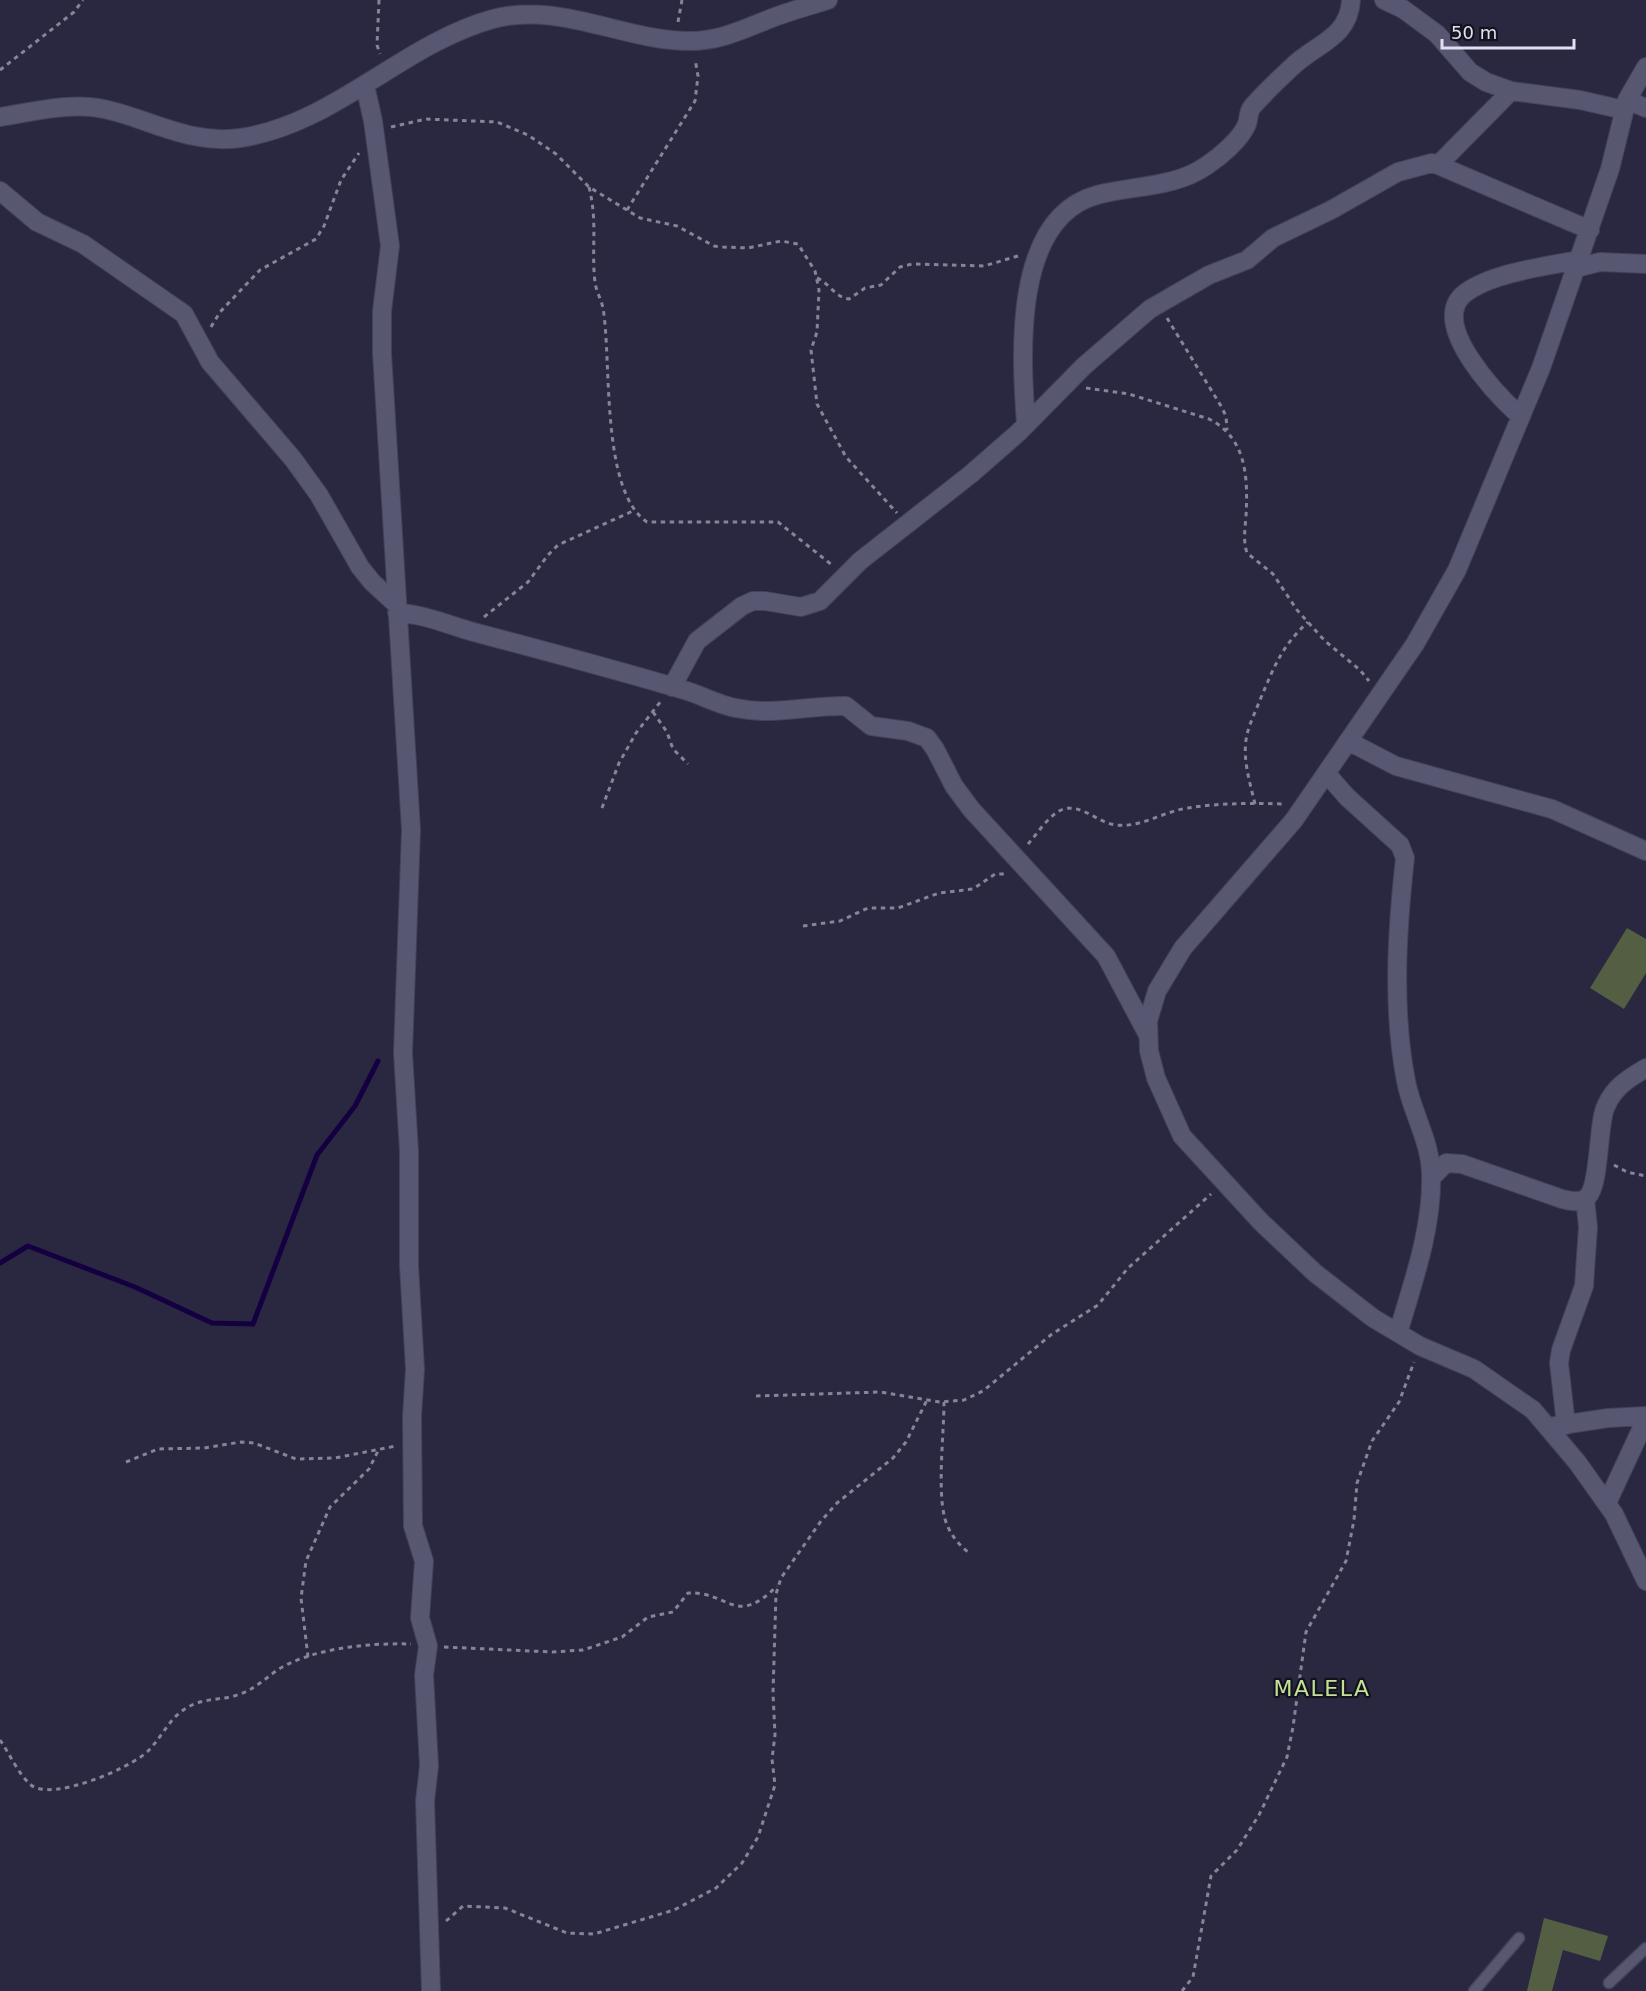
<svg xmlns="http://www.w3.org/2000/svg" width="1646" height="1991" viewBox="0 0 1646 1991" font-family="'DejaVu Sans',sans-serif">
<rect width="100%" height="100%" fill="#292840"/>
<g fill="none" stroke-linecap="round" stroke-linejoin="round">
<path stroke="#140041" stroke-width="5" d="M 0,1263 L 28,1246 L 135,1287 L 212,1323 L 253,1324 L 317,1155 L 355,1106 L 378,1061"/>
</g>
<path fill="#535e43" d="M 1627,928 L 1646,939 L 1646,973 L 1624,1009 L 1590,988 Z
M 1544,1918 L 1608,1936 L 1600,1961 L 1563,1950 L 1552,1991 L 1527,1991 Z"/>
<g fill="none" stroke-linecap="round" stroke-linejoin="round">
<defs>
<path id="service" d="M 1609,1983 L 1646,1948
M 1474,1991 L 1519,1938"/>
<path id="minor" d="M 1384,0 L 1403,9 L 1437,34 L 1470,72 L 1486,82 L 1511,91 L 1580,100 L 1624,110
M 1646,67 L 1627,100 L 1610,169 L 1541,368 L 1457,570 L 1415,644 L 1294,820 L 1183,948 L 1157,991 L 1148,1021 L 1149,1051 L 1156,1078 L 1182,1136 L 1261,1222 L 1315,1273 L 1373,1318 L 1420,1346 L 1474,1369 L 1533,1410 L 1577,1462 L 1614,1514 L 1646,1581
M 365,85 L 373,121 L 390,246 L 382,311 L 382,353 L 411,830 L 403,1053 L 409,1151 L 409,1266 L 415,1369 L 412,1417 L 413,1526 L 424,1561 L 420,1618 L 428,1646 L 424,1675 L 429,1766 L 425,1801 L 431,1991
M 1627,100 L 1646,108
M 0,117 C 33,112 70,102 104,109 C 150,119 190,145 240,138 C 335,124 402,44 493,19 C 559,1 624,41 690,41 C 720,41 744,29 772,18 C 790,11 809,6 828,0
M 1438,165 L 1590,230
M 0,191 L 37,222 L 83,244 L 184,314 L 210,362 L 293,459 L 319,495 L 360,567 L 372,582 L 397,605
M 1576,268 L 1600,262 L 1646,264
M 1520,416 C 1498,396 1428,324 1464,294 C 1490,273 1547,266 1579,260
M 1026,424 C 1021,356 1012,218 1097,195 C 1134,185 1174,188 1206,166 C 1220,157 1241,139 1247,124 C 1249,118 1248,112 1252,107 C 1265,92 1280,78 1294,65 C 1318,43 1349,37 1351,0
M 397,613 C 427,614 452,627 481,634 C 549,652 617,670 684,690 C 702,695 718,705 736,708 C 773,716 809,705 846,706 L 871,726 L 908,731 L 927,738 L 935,749 L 954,786 L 971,809 L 1106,956 L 1148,1035
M 672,687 L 697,641 L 742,606 L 753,601 L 765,601 L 801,607 L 820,601 L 860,561 L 971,474 L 1019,432 L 1084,366 L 1150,309 L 1209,275 L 1247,260 L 1273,238 L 1331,210 L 1398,172 L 1432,163 L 1438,165 L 1511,91
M 1348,741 L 1396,766 L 1552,809 L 1646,851
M 1326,773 L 1347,797 L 1400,845 L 1405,858 C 1397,930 1392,1009 1406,1081 C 1412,1113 1430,1140 1431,1173 C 1433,1227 1413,1282 1398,1333
M 1431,1178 L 1446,1163 L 1462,1164 L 1562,1199 C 1570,1201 1578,1203 1585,1199 C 1601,1190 1597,1124 1606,1106 C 1614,1087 1629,1078 1646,1068
M 1566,1425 L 1559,1363 L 1561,1350 L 1584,1286 L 1588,1227 L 1585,1199
M 1555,1426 L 1608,1418 L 1646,1416
M 1607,1503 L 1646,1419"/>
</defs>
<use href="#service" stroke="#434256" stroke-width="13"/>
<use href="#minor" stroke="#434256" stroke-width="20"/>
<path stroke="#858498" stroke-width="3" stroke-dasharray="4.5 4.5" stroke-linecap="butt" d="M 379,0 L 377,45 L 380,54
M 678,22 L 682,0
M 0,70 L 74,12 L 83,0
M 391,127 L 426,119 L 497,122 L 528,135 L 556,154 L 589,187 L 640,218 L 677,226 L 714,246 L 723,247 L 748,248 L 781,241 L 798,244 L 815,271 L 819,290 L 817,332 L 811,350 L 817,404 L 846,457 L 897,513
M 589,187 C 598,223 591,249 595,282 C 596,291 601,299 603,308 C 612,361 600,490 647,522 L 778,522 L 832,565
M 627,210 L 695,101 L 698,76 L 695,59
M 817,278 C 829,283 836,298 849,299 L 865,288 L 881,285 L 900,267 L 912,264 L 984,266 L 1018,256
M 1167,318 L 1221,406 L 1226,416 L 1227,430
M 211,327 L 220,312 L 260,270 L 316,239 L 324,226 L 341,180 L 359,153
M 1086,388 L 1129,394 L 1209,419 C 1247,438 1248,478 1246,516 C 1245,529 1243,541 1247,553 L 1273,574 L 1297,610 L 1325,641 L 1360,670 L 1369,681
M 484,617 L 528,582 L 548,555 L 558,545 L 635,510
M 653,712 L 667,732 L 673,749 L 688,764
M 1255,804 C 1250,783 1243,761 1246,740 C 1248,726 1255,713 1260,700 C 1274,667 1281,647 1308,622
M 602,808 L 619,763 L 636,733 L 661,701
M 1028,844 C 1038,833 1050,813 1064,809 C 1082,804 1098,823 1116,825 C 1141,828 1164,811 1188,808 C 1219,803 1253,803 1285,804
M 803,926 L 840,921 L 868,908 L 898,908 L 939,893 L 973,889 L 995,874 L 1007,874
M 1614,1165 L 1627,1172 L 1646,1176
M 756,1396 L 881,1392 L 940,1402 L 964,1400 L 983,1391 L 1052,1334 L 1098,1305 L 1128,1268 L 1211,1194
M 944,1402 C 944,1434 937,1490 945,1519 C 949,1533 958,1544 969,1553
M 126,1462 L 158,1449 L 204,1448 L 241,1442 L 254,1443 L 296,1459 L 335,1458 L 396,1446
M 444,1647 L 552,1652 L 583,1650 L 622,1637 L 648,1617 L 673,1612 L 688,1593 C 729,1591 735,1628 777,1586
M 308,1657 L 301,1598 L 306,1561 L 330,1507 L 369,1469 L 379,1449
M 0,1740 C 10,1754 18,1774 31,1785 C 52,1802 131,1768 148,1751 C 164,1735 170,1715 192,1705 C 207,1698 225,1700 240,1694 C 258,1688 270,1673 286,1665 C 323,1647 371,1643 411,1644
M 446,1921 L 463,1906 L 505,1908 L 567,1933 L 594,1934 L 674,1910 L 716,1888 L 742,1863 L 758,1837 L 775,1785 L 772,1759 L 775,1735 L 773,1693 L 776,1594 L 781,1578 L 821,1521 L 837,1503 L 893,1458 L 906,1442 L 927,1400
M 1182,1991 L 1193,1977 L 1211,1876 L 1237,1850 L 1259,1815 L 1287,1757 L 1293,1727 L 1306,1632 L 1346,1561 L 1354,1520 L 1357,1483 L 1372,1441 L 1399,1402 L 1414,1362"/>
<use href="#service" stroke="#575772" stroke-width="10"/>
<use href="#minor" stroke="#575772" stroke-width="18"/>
</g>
<g text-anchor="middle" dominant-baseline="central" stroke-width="4.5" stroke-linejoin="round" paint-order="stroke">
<g font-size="22" letter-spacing="1.5" fill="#c3e097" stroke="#13121d">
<text x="1322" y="1688">MALELA</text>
</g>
</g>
<path d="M1442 39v9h132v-9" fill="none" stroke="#e0e0f0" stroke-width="3"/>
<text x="1451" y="39" font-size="18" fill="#e0e0f0" stroke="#13121d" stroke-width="4.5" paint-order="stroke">50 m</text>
</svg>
